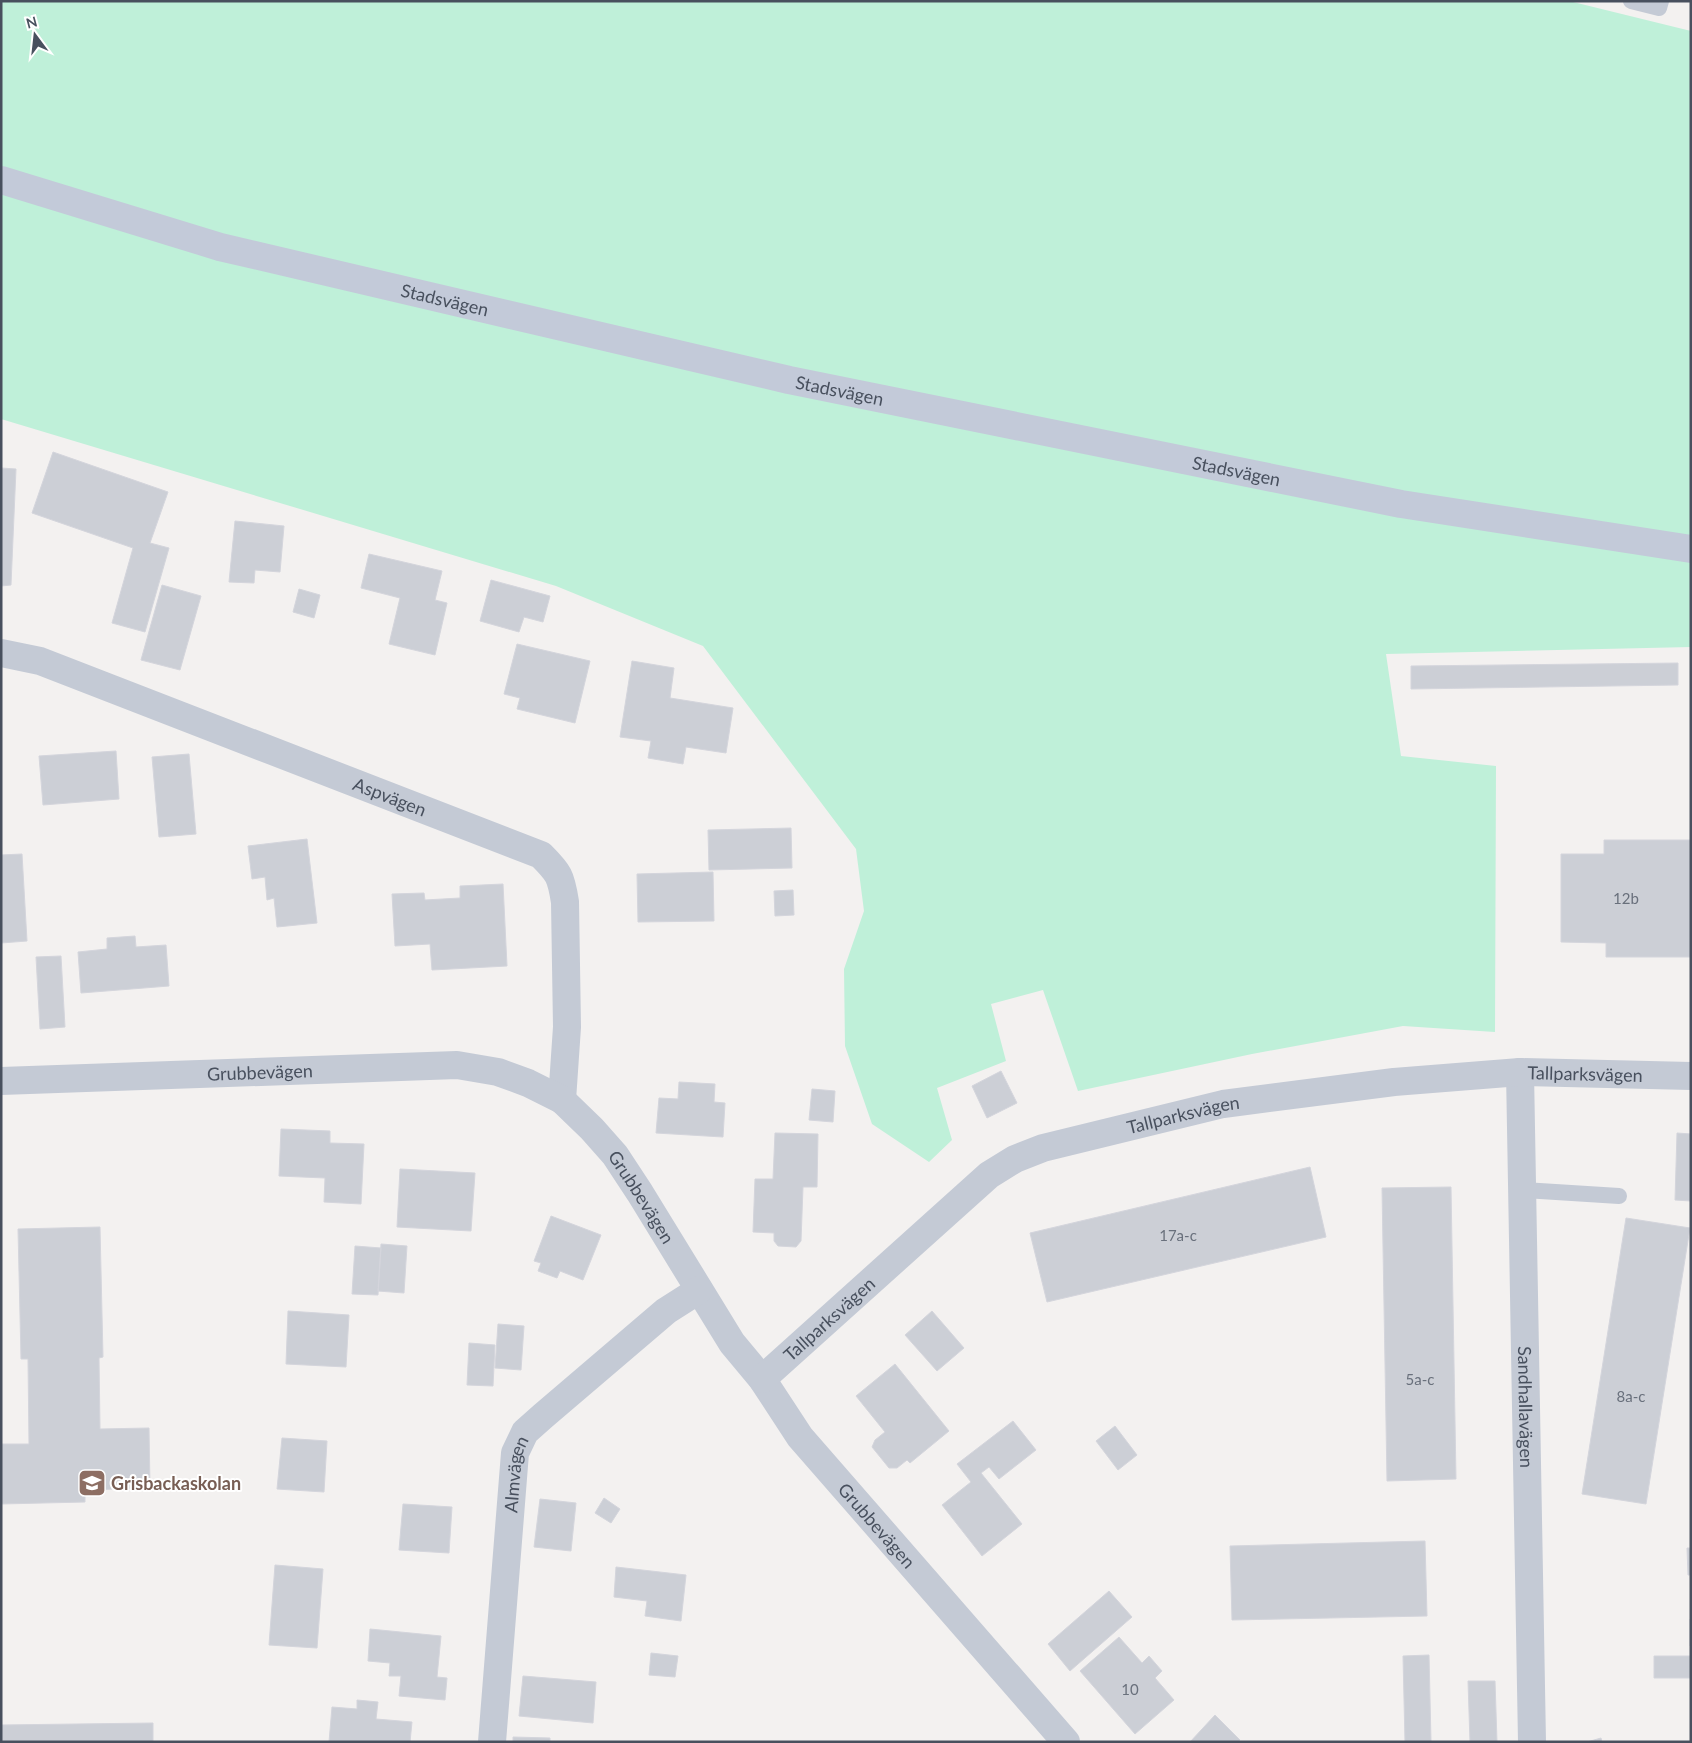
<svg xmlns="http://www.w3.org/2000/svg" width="1692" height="1743" viewBox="0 0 1692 1743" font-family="Lato,sans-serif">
<rect width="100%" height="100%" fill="#f3f1f0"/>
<path fill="#bff0d9" d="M 1,1 L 1569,1 L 1691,31 L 1691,647 L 1386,654 L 1401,756 L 1496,766 L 1495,1032 L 1403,1026 L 1252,1054 L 1078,1091 L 1043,990 L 991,1004 L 1006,1061 L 937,1088 L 952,1140 L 929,1162 L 872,1124 L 845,1046 L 844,969 L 864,911 L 856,849 L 703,646 L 556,586 L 1,419 Z"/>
<path fill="#cccfd6" stroke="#d4d5dc" d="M 53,452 L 168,492 L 150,543 L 169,548 L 145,632 L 112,623 L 133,548 L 32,513 Z
M 1,468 L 16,469 L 11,585 L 1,586 Z
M 235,521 L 284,526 L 280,572 L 255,570 L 254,583 L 229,582 Z
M 369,554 L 442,571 L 435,600 L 447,603 L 435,655 L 389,644 L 400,598 L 361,588 Z
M 491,580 L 550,596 L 543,622 L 524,617 L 519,632 L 480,621 Z
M 162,585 L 201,596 L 180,670 L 141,660 Z
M 299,589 L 320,595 L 314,618 L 293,612 Z
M 517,644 L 590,661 L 575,723 L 517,709 L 520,698 L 504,694 Z
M 632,661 L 674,668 L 670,698 L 733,708 L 726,753 L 686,747 L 683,764 L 648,758 L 651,741 L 620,737 Z
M 1678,663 L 1678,685 L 1411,689 L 1411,666 Z
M 116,751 L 119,799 L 43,805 L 39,756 Z
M 189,754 L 196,834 L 159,837 L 152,757 Z
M 791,828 L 792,868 L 709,870 L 708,830 Z
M 307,839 L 317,923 L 277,927 L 274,898 L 267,900 L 265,877 L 252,879 L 248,846 Z
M 1604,840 L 1691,840 L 1691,957 L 1606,957 L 1606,943 L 1561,942 L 1561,854 L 1604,854 Z
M 22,854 L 27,941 L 1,943 L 1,855 Z
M 713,872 L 714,921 L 638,922 L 637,874 Z
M 503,884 L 507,966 L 432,970 L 430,944 L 395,946 L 392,894 L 424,893 L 425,900 L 460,898 L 460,886 Z
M 793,890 L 794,915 L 775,916 L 774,891 Z
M 135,936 L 136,947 L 166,945 L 169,986 L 81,993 L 78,952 L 107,949 L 107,938 Z
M 61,956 L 65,1027 L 40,1029 L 36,957 Z
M 1001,1071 L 1017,1103 L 987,1118 L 972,1086 Z
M 679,1082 L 715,1084 L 714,1102 L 725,1103 L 723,1137 L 656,1133 L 659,1098 L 678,1099 Z
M 812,1089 L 835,1091 L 833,1122 L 809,1120 Z
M 281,1129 L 330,1131 L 330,1143 L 364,1144 L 361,1204 L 324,1202 L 325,1178 L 279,1176 Z
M 775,1133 L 818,1134 L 817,1187 L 803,1187 L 801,1241 L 796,1247 L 778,1246 L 774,1241 L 774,1233 L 753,1232 L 755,1179 L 773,1179 Z
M 1677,1133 L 1691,1134 L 1691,1201 L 1675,1200 Z
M 1310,1167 L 1326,1237 L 1047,1302 L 1030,1233 Z
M 400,1169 L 475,1173 L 471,1231 L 397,1227 Z
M 1451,1187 L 1456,1479 L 1387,1481 L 1382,1188 Z
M 551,1216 L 601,1235 L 583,1280 L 560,1271 L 557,1278 L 538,1271 L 541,1263 L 534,1261 Z
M 1626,1218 L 1690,1228 L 1646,1504 L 1582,1494 Z
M 100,1227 L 103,1357 L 99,1358 L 100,1429 L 149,1428 L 150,1488 L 85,1490 L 85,1502 L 1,1504 L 1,1444 L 29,1444 L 28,1359 L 21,1359 L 18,1229 Z
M 381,1244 L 407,1246 L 404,1293 L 378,1291 Z
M 355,1246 L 381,1248 L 378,1295 L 352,1294 Z
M 288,1311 L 349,1315 L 346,1367 L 286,1364 Z
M 932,1311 L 964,1348 L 937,1371 L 905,1335 Z
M 498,1324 L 524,1326 L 521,1370 L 495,1368 Z
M 469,1343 L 495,1345 L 493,1386 L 467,1385 Z
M 895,1364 L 949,1431 L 910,1463 L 907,1460 L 897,1468 L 889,1468 L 872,1447 L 875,1440 L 885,1432 L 856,1396 Z
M 1013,1421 L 1036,1450 L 999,1479 L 989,1467 L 981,1473 L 1022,1524 L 982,1556 L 942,1505 L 971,1482 L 957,1464 Z
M 1115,1426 L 1137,1455 L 1118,1470 L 1096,1441 Z
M 282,1438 L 327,1441 L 324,1492 L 277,1489 Z
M 604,1498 L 620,1509 L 611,1523 L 595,1513 Z
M 540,1499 L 576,1503 L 571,1551 L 534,1547 Z
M 403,1504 L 452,1507 L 449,1553 L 399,1550 Z
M 1425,1541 L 1427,1616 L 1232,1620 L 1230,1546 Z
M 1687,1548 L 1691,1548 L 1691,1575 L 1688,1575 Z
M 275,1565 L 323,1569 L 317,1648 L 269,1645 Z
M 616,1567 L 686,1575 L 681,1621 L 645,1616 L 647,1601 L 614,1597 Z
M 1109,1591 L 1132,1617 L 1070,1671 L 1048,1644 Z
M 1690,1619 L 1691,1619 L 1691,1646 L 1690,1646 Z
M 370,1629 L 441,1636 L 437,1677 L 447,1678 L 445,1700 L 399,1696 L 401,1676 L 389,1676 L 390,1663 L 368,1661 Z
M 1119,1637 L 1142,1663 L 1149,1656 L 1162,1671 L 1155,1678 L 1174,1700 L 1135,1734 L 1080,1671 Z
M 651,1653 L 678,1656 L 675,1677 L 649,1675 Z
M 1429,1655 L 1431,1742 L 1405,1742 L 1403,1656 Z
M 1654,1656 L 1691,1656 L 1691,1678 L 1654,1678 Z
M 523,1676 L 596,1682 L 593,1723 L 519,1716 Z
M 1468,1681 L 1495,1681 L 1497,1742 L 1470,1742 Z
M 357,1700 L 378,1702 L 376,1719 L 412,1722 L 410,1742 L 329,1742 L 332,1707 L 357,1709 Z
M 1215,1715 L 1240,1740 L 1238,1742 L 1190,1742 Z
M 153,1723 L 153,1742 L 1,1742 L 1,1725 Z
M 513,1737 L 550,1738 L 550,1742 L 513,1742 Z
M 1601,1738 L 1602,1742 L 1587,1742 Z"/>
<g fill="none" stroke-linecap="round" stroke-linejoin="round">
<path stroke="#c4cad5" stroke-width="16" d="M 1631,1 L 1659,8 L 1661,1
M 1523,1190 L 1619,1196"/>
<g stroke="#c4cad5" stroke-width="28">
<path id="s1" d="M 1,653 L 40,661 L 541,855 C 559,873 561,876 565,902 L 567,1027 L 562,1100"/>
<path id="s2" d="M 1520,1072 L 1532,1742"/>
<path id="s3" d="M 1,1081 L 457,1065 L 498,1072 L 528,1083 L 562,1100 L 592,1129 L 615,1155 L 640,1193 L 732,1343 L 762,1379 L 800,1437 L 1066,1742"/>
<path id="s4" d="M 762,1379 L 989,1175 L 1015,1159 L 1043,1148 L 1223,1104 L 1394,1082 L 1520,1072 L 1691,1076"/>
<path id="s5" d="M 492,1742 L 515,1453 L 525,1432 L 543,1416 L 666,1311 L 699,1290"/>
</g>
<path stroke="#c3cad9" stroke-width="28" id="s6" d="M 1,180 L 220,247 L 789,380 L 1401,504 L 1691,549"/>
</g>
<defs>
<symbol id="school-square" viewBox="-11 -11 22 22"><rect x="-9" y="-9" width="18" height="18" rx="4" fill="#8d6e63" stroke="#fff"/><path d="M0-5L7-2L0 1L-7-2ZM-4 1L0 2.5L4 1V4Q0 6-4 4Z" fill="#fff"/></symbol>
</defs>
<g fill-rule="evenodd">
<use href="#school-square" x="76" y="1467" width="32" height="32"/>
</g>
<g text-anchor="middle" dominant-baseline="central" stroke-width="4" stroke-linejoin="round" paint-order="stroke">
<g font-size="15" fill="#69707c">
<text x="1626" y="898">12b</text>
<text x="1178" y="1235">17a-c</text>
<text x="1420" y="1379">5a-c</text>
<text x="1631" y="1396">8a-c</text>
<text x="1130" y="1689">10</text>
</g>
<g font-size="18" fill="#48505e" stroke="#fff">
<text stroke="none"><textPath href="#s6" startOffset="460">Stadsvägen</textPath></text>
<text stroke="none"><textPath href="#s6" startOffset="865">Stadsvägen</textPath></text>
<text stroke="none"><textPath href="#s6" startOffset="1270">Stadsvägen</textPath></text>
<text stroke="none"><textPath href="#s1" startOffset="415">Aspvägen</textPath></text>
<text stroke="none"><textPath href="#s3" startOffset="259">Grubbevägen</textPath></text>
<text stroke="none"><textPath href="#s4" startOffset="915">Tallparksvägen</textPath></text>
<text stroke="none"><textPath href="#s4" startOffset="510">Tallparksvägen</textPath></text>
<text stroke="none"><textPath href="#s3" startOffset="694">Grubbevägen</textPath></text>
<text stroke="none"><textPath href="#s4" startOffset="90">Tallparksvägen</textPath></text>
<text stroke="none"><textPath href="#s2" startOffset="335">Sandhallavägen</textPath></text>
<text stroke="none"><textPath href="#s5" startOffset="269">Almvägen</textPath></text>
<text stroke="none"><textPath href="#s3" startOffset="1099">Grubbevägen</textPath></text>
</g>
<g font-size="18" font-weight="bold" fill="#785e54" stroke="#fff" text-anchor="start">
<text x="111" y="1483">Grisbackaskolan</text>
</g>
</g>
<rect width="1692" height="1743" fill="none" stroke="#48505e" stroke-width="5"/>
<g transform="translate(35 35) rotate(345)" stroke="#ffffff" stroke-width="4" paint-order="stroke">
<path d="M0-4L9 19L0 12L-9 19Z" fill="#48505e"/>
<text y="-8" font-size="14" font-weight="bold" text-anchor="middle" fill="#48505e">N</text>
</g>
</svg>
